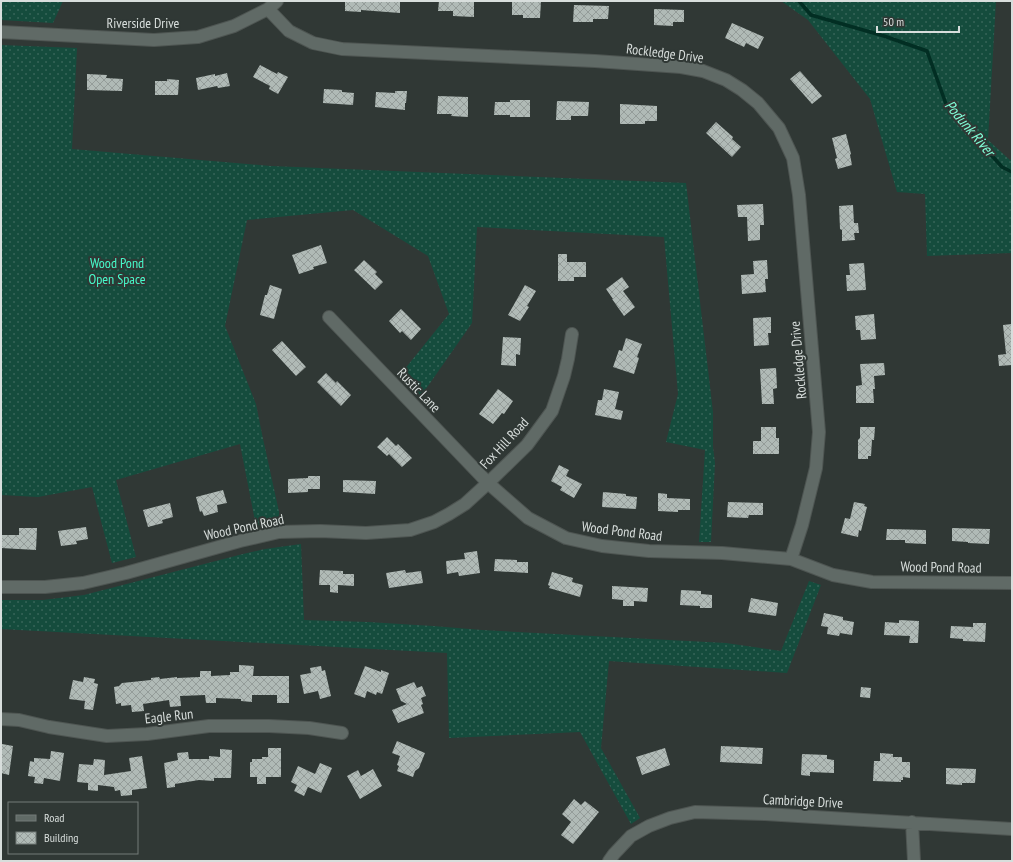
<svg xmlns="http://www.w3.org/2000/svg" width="1013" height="862" viewBox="0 0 1013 862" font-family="'PT Sans Narrow',sans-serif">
<defs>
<pattern id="grass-dots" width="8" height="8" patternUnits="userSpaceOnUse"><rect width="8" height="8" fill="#154c3d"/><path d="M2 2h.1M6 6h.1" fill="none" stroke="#366558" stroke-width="1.8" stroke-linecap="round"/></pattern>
<pattern id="building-cross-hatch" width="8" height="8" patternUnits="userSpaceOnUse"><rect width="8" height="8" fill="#b0bab6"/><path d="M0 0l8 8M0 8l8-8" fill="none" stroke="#949c99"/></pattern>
</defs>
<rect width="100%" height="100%" fill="#303835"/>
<path fill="url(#grass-dots)" d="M 1,1 L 63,1 L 53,23 L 1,20 Z
M 781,1 L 996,1 L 988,140 L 1010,160 L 1012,159 L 1012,253 L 927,256 L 925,194 L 897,192 L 870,99 L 808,20 Z
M 1,45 L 77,48 L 72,149 L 271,166 L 686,183 L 713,412 L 713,447 L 715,463 L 711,542 L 699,542 L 705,450 L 666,442 L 678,394 L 664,237 L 477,227 L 472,323 L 421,396 L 400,375 L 449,314 L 428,256 L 353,210 L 247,220 L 225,326 L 256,404 L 262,434 L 281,521 L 256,526 L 240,444 L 116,480 L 136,557 L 112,563 L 92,487 L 38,497 L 1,495 Z
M 301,544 L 304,620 L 368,622 L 433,626 L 482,630 L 726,643 L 781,651 L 809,581 L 821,585 L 787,673 L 609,661 L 601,748 L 640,818 L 631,824 L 580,732 L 449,738 L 447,653 L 1,629 L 1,600 L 43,600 L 84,595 L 243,554 L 265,549 Z"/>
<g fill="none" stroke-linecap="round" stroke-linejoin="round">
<path stroke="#022e23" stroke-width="3.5" d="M 799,1 L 811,15 L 884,36 L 927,51 L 946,104 L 1002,167 L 1012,172"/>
</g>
<path fill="url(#building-cross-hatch)" d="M 345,1 L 400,1 L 400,13 L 361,10 L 361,12 L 345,11 Z
M 439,1 L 474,1 L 474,17 L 453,16 L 453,11 L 438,11 Z
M 512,1 L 541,1 L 540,18 L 523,18 L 523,15 L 512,15 Z
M 574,5 L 609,6 L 608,19 L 593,19 L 593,22 L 573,22 Z
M 654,9 L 684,10 L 684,22 L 673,22 L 673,26 L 654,25 Z
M 732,23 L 764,37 L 758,49 L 746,43 L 744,47 L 725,38 Z
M 260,65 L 277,74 L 278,72 L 288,77 L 278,94 L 269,89 L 270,86 L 253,77 Z
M 800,71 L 822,96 L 812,104 L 790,79 Z
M 227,73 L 230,86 L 218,88 L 217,86 L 198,90 L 196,78 L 215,74 L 215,76 Z
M 87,74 L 107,75 L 106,78 L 123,79 L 122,91 L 87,90 Z
M 167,79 L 179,80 L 178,95 L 155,95 L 155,81 L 167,81 Z
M 324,89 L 342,90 L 342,92 L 354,93 L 353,105 L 323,103 Z
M 395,91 L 407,91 L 406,103 L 405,103 L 405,110 L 375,107 L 376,92 L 395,93 Z
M 438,96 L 468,97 L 468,117 L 451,116 L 452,114 L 437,114 Z
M 510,100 L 530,100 L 530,117 L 510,117 L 510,115 L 494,115 L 495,102 L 510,102 Z
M 557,101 L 589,102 L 588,116 L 571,116 L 571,120 L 556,120 Z
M 620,104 L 657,106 L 657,121 L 645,121 L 645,124 L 620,124 Z
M 716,122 L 733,137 L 732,139 L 741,147 L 732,157 L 706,133 Z
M 846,134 L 851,154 L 850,155 L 852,165 L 838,169 L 835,159 L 837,158 L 832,138 Z
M 763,204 L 764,225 L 760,225 L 760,240 L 748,241 L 747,217 L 738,217 L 737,205 Z
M 853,205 L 854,223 L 858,223 L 859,233 L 854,233 L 855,240 L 842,241 L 842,230 L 840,229 L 839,206 Z
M 321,245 L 327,263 L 313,267 L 314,269 L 299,274 L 292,255 Z
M 558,254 L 567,254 L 567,262 L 586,262 L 586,277 L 574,277 L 574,281 L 558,281 Z
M 364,260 L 377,272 L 375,274 L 383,282 L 375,290 L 354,270 Z
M 767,260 L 768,279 L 765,279 L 766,292 L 742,294 L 741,275 L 754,274 L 753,261 Z
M 864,263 L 866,290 L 847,291 L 846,275 L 850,275 L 849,264 Z
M 622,277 L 629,287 L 623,291 L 635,307 L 624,316 L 612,299 L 613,299 L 606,289 Z
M 270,285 L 282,289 L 274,319 L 260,315 L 265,295 L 267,295 Z
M 525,285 L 536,291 L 527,306 L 529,307 L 520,321 L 508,315 Z
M 401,309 L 421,329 L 411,340 L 402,331 L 400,333 L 389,321 Z
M 874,314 L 876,339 L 861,340 L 860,330 L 856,330 L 855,316 Z
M 771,317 L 771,333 L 768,333 L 769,345 L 754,346 L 753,318 Z
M 1012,324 L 1012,365 L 999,366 L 998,355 L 1006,354 L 1003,325 Z
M 503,337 L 521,338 L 520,355 L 516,354 L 516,366 L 501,365 Z
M 626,338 L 642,344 L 637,357 L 639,358 L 634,374 L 613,367 L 619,350 L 622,351 Z
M 282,341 L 306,367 L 296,376 L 272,350 Z
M 884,363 L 885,375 L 874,376 L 875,389 L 873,389 L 874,403 L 856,403 L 856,386 L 862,385 L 860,364 Z
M 776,368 L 777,388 L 773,389 L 774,404 L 762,404 L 760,369 Z
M 326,373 L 336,383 L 337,381 L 351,395 L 341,406 L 317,382 Z
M 498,389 L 513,401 L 504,414 L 502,413 L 493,424 L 479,414 Z
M 604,389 L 619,392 L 615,409 L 623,411 L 621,420 L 595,415 L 598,400 L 602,400 Z
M 761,427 L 776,427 L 776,438 L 779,438 L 779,454 L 753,454 L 753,441 L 761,441 Z
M 860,427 L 875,427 L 874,440 L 872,440 L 871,456 L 868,456 L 868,459 L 858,459 L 858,440 L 860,438 Z
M 387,437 L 396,446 L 398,444 L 412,458 L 402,467 L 389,454 L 387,456 L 377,447 Z
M 559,465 L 569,470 L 566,476 L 582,484 L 574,498 L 560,490 L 562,487 L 551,481 Z
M 308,476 L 320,476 L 320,489 L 308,489 L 308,492 L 288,493 L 288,479 L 308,478 Z
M 343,480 L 376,481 L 375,494 L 343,492 Z
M 223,490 L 227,503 L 217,505 L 218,512 L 204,516 L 202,511 L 200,512 L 196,497 Z
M 603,492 L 626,494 L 626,496 L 637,497 L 636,509 L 602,507 Z
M 658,493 L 667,494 L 667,498 L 690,499 L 690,510 L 678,510 L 678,512 L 658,511 Z
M 728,502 L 763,503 L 763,515 L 749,515 L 748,518 L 727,517 Z
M 854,502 L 865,504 L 864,506 L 867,507 L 861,531 L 859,530 L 858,537 L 841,533 L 845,518 L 850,519 Z
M 170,503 L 173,517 L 162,520 L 163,523 L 148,527 L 143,510 Z
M 86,527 L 88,539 L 76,541 L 77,544 L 61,546 L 58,531 Z
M 19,528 L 37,528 L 36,550 L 1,548 L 1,535 L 19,535 Z
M 952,528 L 990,529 L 989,544 L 968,543 L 968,542 L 952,541 Z
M 887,529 L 926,530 L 926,544 L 905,543 L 905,540 L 886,540 Z
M 477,551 L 480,573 L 459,576 L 458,572 L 447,574 L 446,561 L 465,559 L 464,553 Z
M 495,559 L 517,560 L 517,562 L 528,562 L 528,573 L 494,571 Z
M 320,570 L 343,571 L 343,574 L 354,574 L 354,586 L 338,585 L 338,593 L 330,592 L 330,585 L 319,585 Z
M 405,570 L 406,573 L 421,571 L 423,583 L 389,588 L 386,573 Z
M 552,572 L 573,578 L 572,582 L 583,585 L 580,597 L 549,588 L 550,586 L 548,585 Z
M 612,586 L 648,588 L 647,602 L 634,601 L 634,606 L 623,606 L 623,600 L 612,599 Z
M 681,590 L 701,591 L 701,594 L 712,595 L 712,608 L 700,608 L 700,606 L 680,605 Z
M 751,598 L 778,603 L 776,616 L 748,612 Z
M 824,613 L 843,617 L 843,620 L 854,622 L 852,635 L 840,633 L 839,636 L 827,634 L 828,627 L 821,626 Z
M 899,620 L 919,621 L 918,643 L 909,643 L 910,636 L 884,635 L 885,622 L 899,623 Z
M 973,623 L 986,623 L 985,642 L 963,641 L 963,639 L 950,638 L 951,626 L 973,627 Z
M 239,665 L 254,666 L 253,676 L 289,676 L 289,703 L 277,703 L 277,695 L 252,695 L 252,702 L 241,701 L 241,699 L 216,698 L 216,703 L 206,703 L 205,695 L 180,696 L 181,706 L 170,707 L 169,700 L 143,704 L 144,711 L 132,712 L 131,705 L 121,706 L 121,703 L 116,704 L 114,687 L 119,686 L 122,683 L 151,680 L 151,678 L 159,677 L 160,679 L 177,677 L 177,678 L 200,677 L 200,671 L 211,671 L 211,676 L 230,675 L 230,672 L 239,672 Z
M 321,666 L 322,671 L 325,670 L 331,696 L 320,699 L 318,691 L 304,694 L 300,675 L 311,673 L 310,668 Z
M 365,666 L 381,672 L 381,670 L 389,673 L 382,694 L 377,692 L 376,695 L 367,691 L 365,698 L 354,694 Z
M 84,677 L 95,679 L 94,683 L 98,684 L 93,710 L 84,709 L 85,701 L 69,699 L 73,680 L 83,682 Z
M 414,682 L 417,688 L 422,686 L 426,696 L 421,698 L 423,704 L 421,705 L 424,713 L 398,723 L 392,710 L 407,704 L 401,701 L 396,689 Z
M 861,687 L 871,688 L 870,698 L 860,697 Z
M 397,741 L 425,753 L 419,768 L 415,771 L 413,777 L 397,771 L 399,766 L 397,765 L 400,756 L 392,753 Z
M 2,744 L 13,746 L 9,775 L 1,773 Z
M 721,746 L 763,748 L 762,764 L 720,762 Z
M 268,748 L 281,748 L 281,777 L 266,777 L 266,784 L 257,784 L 257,777 L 250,777 L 250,762 L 252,762 L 252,759 L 262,759 L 262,757 L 268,757 Z
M 665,748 L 670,765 L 642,775 L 636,757 Z
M 220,749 L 232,750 L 231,778 L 214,778 L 214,781 L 199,780 L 175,784 L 175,787 L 167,788 L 164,763 L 178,760 L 177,753 L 188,752 L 189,759 L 209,759 L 209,756 L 220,757 Z
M 51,751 L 64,753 L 60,781 L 44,778 L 43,784 L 34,783 L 35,777 L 28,776 L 30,761 L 34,762 L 34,758 L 50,759 Z
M 880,753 L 893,754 L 893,757 L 902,757 L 902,762 L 910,762 L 910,778 L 903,777 L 903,780 L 901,780 L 901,782 L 873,781 L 874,761 L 880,761 Z
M 802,754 L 827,755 L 827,759 L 834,760 L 834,773 L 810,772 L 810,776 L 801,775 Z
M 142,756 L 147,788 L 132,790 L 132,795 L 121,796 L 120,790 L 115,791 L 114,787 L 98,785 L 98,791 L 88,790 L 88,783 L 77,782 L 79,764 L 93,765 L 94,759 L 105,760 L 104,775 L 131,771 L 129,758 Z
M 320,763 L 332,768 L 321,793 L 308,787 L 304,796 L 294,791 L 297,785 L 291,782 L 298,766 L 315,774 Z
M 946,768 L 976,769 L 975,783 L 962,783 L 962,785 L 946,784 Z
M 373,769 L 382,786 L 360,799 L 347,776 L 358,770 L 361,776 Z
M 574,799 L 581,805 L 585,801 L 599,812 L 573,844 L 561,835 L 571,822 L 562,814 Z"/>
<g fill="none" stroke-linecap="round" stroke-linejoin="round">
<defs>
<path id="minor" d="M 268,9 L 289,31 L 313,43 L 342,49 L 595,61 L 681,67 L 703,71 L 726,80 L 742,90 L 758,103 L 779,128 L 793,158 L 799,195 L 819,432 L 816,468 L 802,525 L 791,559
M 1,32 L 154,40 L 198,37 L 234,26 L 268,9 L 277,1
M 329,317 L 488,483 L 528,518 L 566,538 L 602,546 L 649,551 L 722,553 L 791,559 L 833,575 L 872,582 L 1012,583
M 1,587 L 45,587 L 83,583 L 126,573 L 240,541 L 279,532 L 320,531 L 366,533 L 410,530 L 434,522 L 449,514 L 465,504 L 488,483 L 527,445 L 552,411 L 564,376 L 568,359 L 572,334
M 1,719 L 19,720 L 49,727 L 107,736 L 147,734 L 209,726 L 269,726 L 309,728 L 342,733
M 912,822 L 914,861
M 609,861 L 614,854 L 631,836 L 649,826 L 670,818 L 695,812 L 765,814 L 1012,829"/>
</defs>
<use href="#minor" stroke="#4e5552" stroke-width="14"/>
<use href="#minor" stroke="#606a66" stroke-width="12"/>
</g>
<g text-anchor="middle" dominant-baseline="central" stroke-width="4" stroke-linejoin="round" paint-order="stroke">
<g font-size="14" fill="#d8dedc" stroke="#303835">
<text x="143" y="23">Riverside Drive</text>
<text transform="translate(665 53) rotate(7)">Rockledge Drive</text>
<text transform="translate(798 360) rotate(-95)">Rockledge Drive</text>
<text transform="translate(419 390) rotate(46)">Rustic Lane</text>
<text transform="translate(504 443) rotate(-47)">Fox Hill Road</text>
<text transform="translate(244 527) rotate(-12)">Wood Pond Road</text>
<text transform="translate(622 531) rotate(7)">Wood Pond Road</text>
<text transform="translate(941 567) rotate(1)">Wood Pond Road</text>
<text transform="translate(169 716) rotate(-6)">Eagle Run</text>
<text transform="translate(803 801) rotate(3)">Cambridge Drive</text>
</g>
<g font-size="14" fill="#46fbcb" stroke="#303835">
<text x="117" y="263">Wood Pond<tspan x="117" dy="16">Open Space</tspan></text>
</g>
<g font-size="15" font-style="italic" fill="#81ffd8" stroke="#303835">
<text transform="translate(970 128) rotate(50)">Podunk River</text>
</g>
</g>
<rect width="1013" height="862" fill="none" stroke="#d8dedc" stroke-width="4"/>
<rect x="8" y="802" width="130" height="52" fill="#303835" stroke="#737a78"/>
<rect x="16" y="815" width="20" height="6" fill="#606a66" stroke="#737a78"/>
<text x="44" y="822" font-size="12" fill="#d8dedc">Road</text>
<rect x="16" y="832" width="20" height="12" fill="url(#building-cross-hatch)" stroke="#737a78"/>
<text x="44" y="842" font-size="12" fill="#d8dedc">Building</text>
<path d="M877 26v6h82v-6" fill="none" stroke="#d8dedc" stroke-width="2"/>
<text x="883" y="26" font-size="12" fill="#d8dedc" stroke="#303835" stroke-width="3" paint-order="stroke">50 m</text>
</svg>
